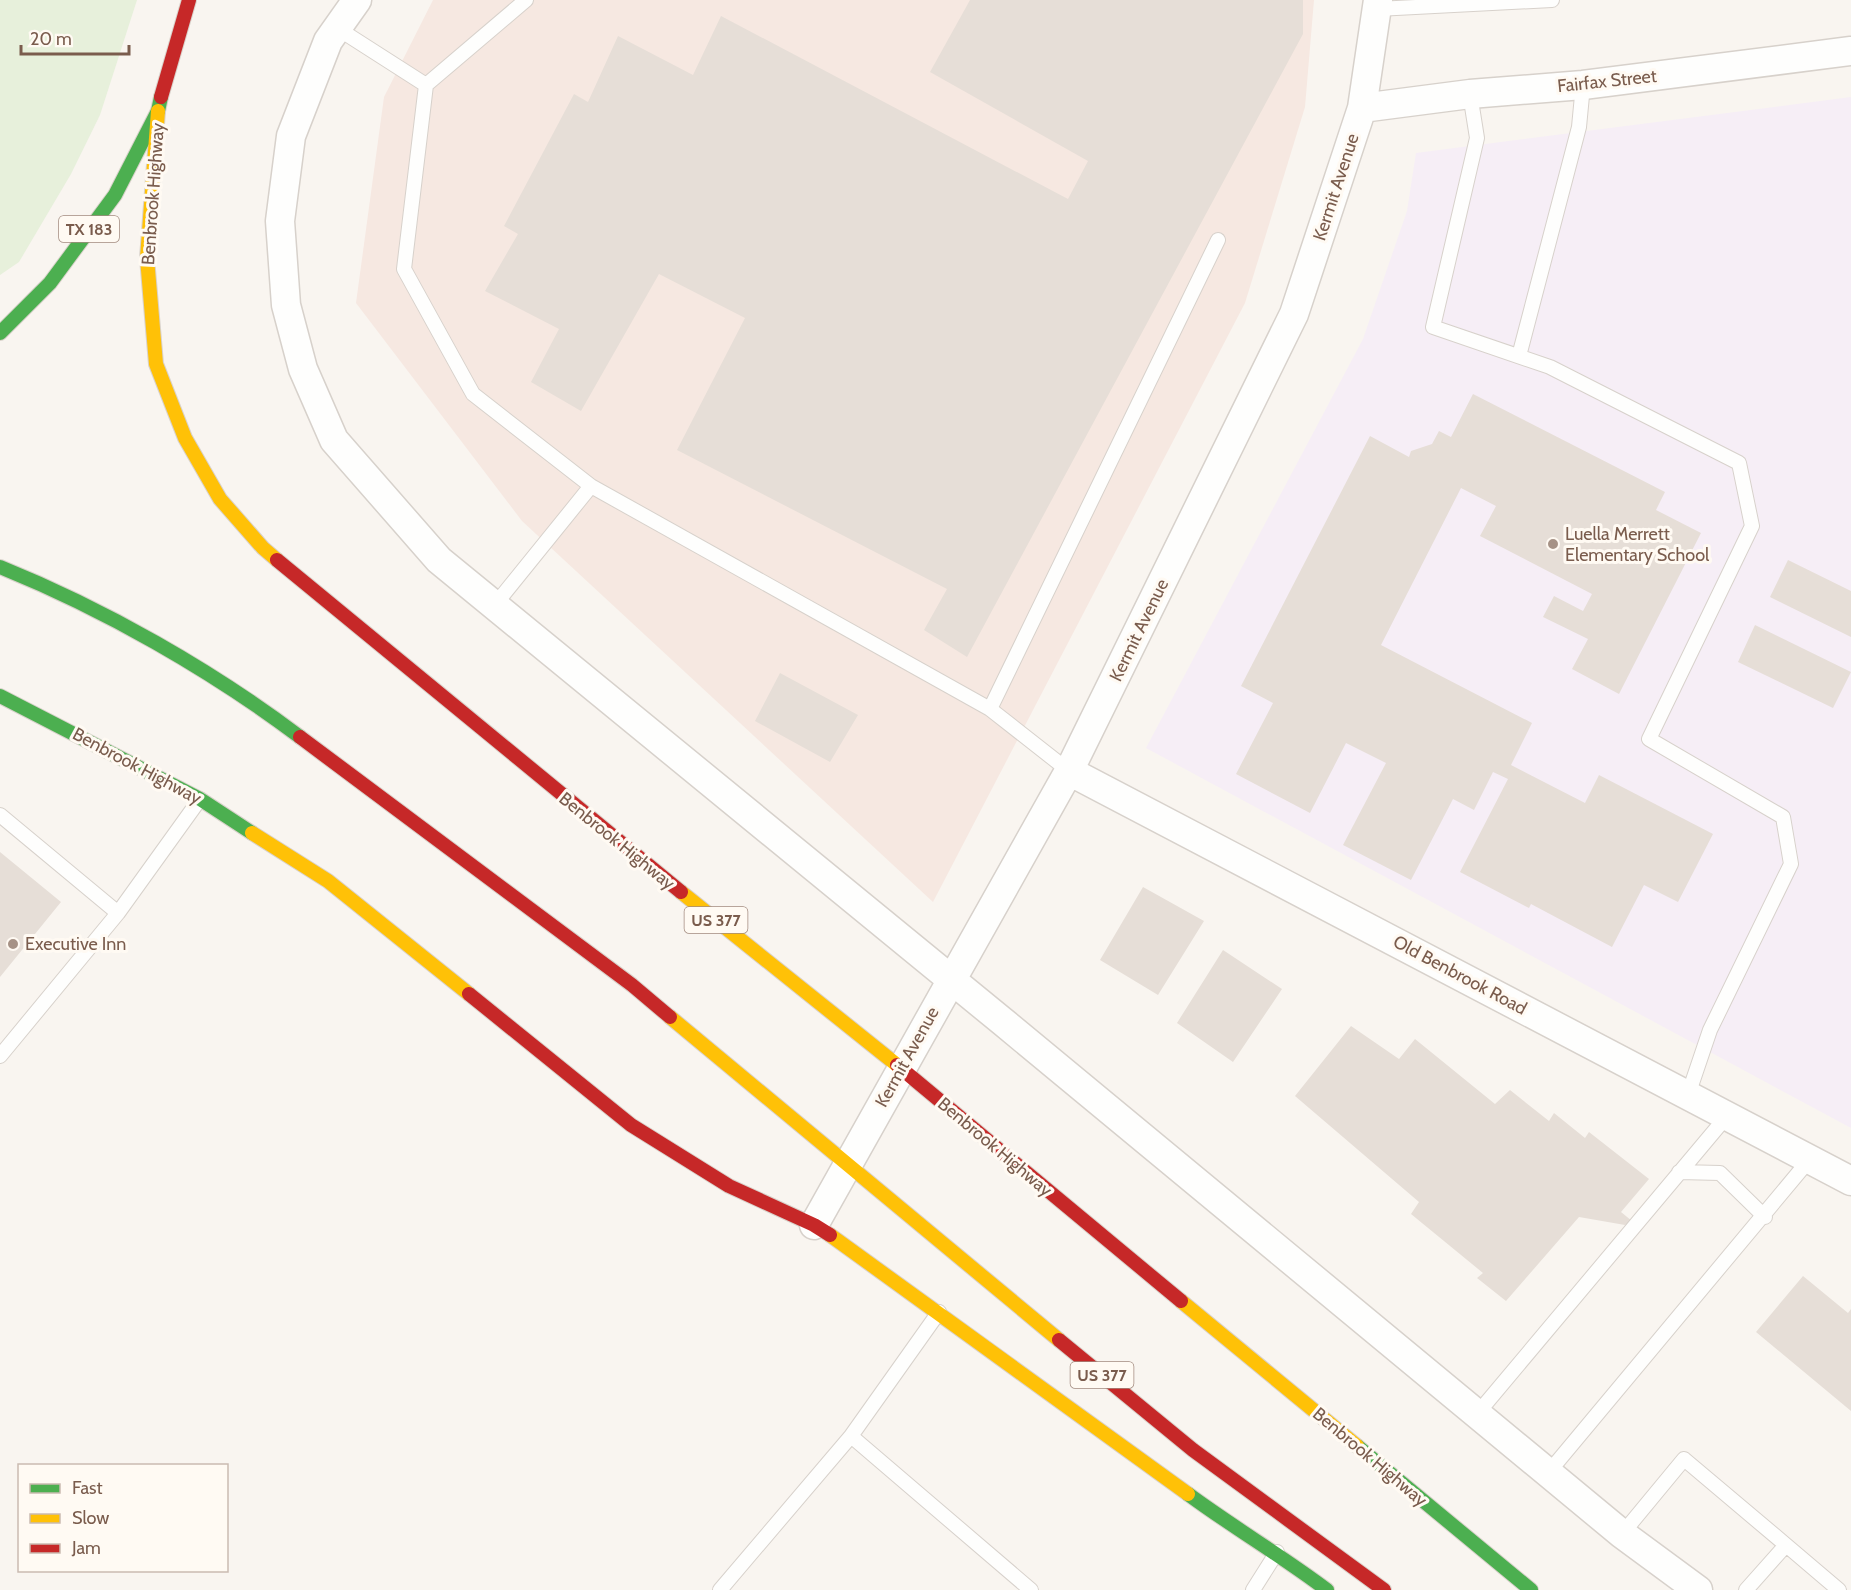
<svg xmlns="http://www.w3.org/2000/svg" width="1851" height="1590" viewBox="0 0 1851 1590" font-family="Cabin,sans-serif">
<rect width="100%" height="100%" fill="#f9f5f0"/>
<path fill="#f6e8e1" d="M 433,0 L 1314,0 L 1305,107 L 1245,303 L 933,902 L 522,521 L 356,303 L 384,97 Z"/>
<path fill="#f6eef6" d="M 1851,97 L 1851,1128 L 1146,748 L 1363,339 L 1407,211 L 1416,153 Z"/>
<path fill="#e7f0db" d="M 0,0 L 137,0 L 100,115 L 71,174 L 19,262 L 0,275 Z"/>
<path fill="#e6ded7" d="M 970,0 L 1303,0 L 1303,34 L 967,657 L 924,630 L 947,589 L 677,450 L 745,318 L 659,274 L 581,411 L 531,382 L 559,329 L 485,291 L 518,234 L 504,226 L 574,94 L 588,102 L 618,36 L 693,75 L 721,16 L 1068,199 L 1088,161 L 930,72 Z
M 1473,394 L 1665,492 L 1656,510 L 1701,533 L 1619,694 L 1572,669 L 1588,639 L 1543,617 L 1554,596 L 1583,611 L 1592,594 L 1480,536 L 1496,506 L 1461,488 L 1381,645 L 1532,723 L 1511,765 L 1585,803 L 1599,775 L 1713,834 L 1678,902 L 1644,885 L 1612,947 L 1531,904 L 1529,908 L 1460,872 L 1508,779 L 1493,772 L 1474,810 L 1453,799 L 1411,880 L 1343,845 L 1386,763 L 1346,743 L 1310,813 L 1236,774 L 1273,703 L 1241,686 L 1370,436 L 1409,457 L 1411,451 L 1432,444 L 1439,431 L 1451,437 Z
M 1788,560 L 1851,591 L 1851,637 L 1770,597 Z
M 1755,625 L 1851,672 L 1833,708 L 1738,662 Z
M 780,673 L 858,715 L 830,762 L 755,721 Z
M 0,852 L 61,902 L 0,977 Z
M 1143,887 L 1204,921 L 1158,995 L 1100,960 Z
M 1223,950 L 1282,989 L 1233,1062 L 1177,1023 Z
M 1351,1026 L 1399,1059 L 1415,1039 L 1495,1104 L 1510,1090 L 1549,1121 L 1554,1113 L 1585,1138 L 1589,1132 L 1649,1179 L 1621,1212 L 1632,1221 L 1625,1225 L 1579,1217 L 1506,1301 L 1477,1278 L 1483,1273 L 1411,1214 L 1419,1202 L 1295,1096 Z
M 1803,1276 L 1848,1313 L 1851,1309 L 1851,1411 L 1756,1332 Z"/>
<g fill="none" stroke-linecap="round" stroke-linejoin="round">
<defs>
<path id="lane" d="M 1377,9 L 1552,0
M 337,28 L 426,85 L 404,269 L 473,394 L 591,486
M 426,85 L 526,0
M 1470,94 L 1477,138 L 1433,327 L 1550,367 L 1739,463 L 1752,526 L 1649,739 L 1783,817 L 1791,864 L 1710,1030 L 1688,1095
M 1519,356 L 1579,127 L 1583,85
M 494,606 L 591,486 L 990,709 L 1218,240
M 990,709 L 1069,771
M 0,815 L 118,913 L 200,799
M 0,1056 L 118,913
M 1679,1172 L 1720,1173 L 1765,1217
M 939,1312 L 851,1436 L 1031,1590
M 1477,1414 L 1727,1116
M 1548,1473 L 1810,1159
M 1622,1534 L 1684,1459 L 1786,1545
M 720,1590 L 851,1436
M 1253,1590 L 1277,1552
M 1746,1590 L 1786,1545 L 1839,1590"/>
<path id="street" d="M 357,0 L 328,41 L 291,136 L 280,221 L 286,305 L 303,369 L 334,440 L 439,560 L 1002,1021 L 1622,1534 L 1698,1590
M 1362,108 L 1470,94 L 1583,85 L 1851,51
M 1069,771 L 1851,1181
M 814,1225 L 1069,771 L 1294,314 L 1362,108 L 1378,0"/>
<path id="fast" d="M 0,333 L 50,283 L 115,195 L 158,111 L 161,97
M 0,567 C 104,609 211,670 300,737
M 0,696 L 200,799 L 252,833
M 1357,1446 L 1531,1590
M 1188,1494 C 1234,1528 1282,1556 1327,1590"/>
<path id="slow" d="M 158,111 L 147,258 L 156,364 L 185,438 L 220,499 L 263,548 L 277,560
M 252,833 L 328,881 L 469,994
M 681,892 L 897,1065
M 670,1017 L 1059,1340
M 830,1235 L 1188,1494
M 1181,1301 L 1357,1446"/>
<path id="jam" d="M 161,97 L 189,0
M 277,560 L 681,892
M 300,737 L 632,985 L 670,1017
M 469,994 L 631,1125 L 729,1186 L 814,1225 L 830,1235
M 897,1065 L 1181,1301
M 1059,1340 L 1193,1450 L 1384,1590"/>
</defs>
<use href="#lane" stroke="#d7d1cb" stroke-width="16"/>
<use href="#street" stroke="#d7d1cb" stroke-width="31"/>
<use href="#fast" stroke="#d9d2cb" stroke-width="16"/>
<use href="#slow" stroke="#d9d2cb" stroke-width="16"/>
<use href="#jam" stroke="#d9d2cb" stroke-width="16"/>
<use href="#lane" stroke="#fefefd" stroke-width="14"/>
<use href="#street" stroke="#fefefd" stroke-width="28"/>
<use href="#fast" stroke="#4caf50" stroke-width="14"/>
<use href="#slow" stroke="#ffc107" stroke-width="14"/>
<use href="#jam" stroke="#c62828" stroke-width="14"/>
</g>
<g fill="#a69286" stroke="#fffaf3" stroke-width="2">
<circle cx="1553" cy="544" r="6"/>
<circle cx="13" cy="944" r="6"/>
</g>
<g text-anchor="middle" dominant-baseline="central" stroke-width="6" stroke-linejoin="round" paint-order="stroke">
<g fill="#fffaf3" stroke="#a28b7f" stroke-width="1.5">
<rect x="59" y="216" width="60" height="26" rx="4.5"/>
<rect x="684.5" y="907" width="63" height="26" rx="4.5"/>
<rect x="1070.5" y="1362" width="63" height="26" rx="4.5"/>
</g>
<g font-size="16" font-weight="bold" fill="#7a5c4d">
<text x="89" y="229">TX 183</text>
<text x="716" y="920">US 377</text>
<text x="1102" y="1375">US 377</text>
</g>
<g font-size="18" fill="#7a5c4d" stroke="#fffaf3">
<text transform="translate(1607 81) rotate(-6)">Fairfax Street</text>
<text transform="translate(1336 187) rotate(-72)">Kermit Avenue</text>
<text transform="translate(153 194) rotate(-86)">Benbrook Highway</text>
<text transform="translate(1139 630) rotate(-64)">Kermit Avenue</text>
<text transform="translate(137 766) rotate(28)">Benbrook Highway</text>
<text transform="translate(617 841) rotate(39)">Benbrook Highway</text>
<text transform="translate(1460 975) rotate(28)">Old Benbrook Road</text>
<text transform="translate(907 1057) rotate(-61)">Kermit Avenue</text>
<text transform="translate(995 1147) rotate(40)">Benbrook Highway</text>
<text transform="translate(1370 1457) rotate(40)">Benbrook Highway</text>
</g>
<g font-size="18" fill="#7a5c4d" stroke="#fffaf3" text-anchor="start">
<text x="1565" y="534">Luella Merrett<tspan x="1565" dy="21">Elementary School</tspan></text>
<text x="25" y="944">Executive Inn</text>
</g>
</g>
<rect x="18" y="1464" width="210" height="108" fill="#fffaf3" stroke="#cabbb1" stroke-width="1.5"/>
<rect x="30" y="1484" width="30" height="9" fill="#4caf50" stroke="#cabbb1" stroke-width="1.5"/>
<text x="72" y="1494" font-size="18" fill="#7a5c4d">Fast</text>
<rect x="30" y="1514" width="30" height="9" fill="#ffc107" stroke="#cabbb1" stroke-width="1.5"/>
<text x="72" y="1524" font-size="18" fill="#7a5c4d">Slow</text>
<rect x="30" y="1544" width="30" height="9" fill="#c62828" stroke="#cabbb1" stroke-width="1.5"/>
<text x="72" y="1554" font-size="18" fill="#7a5c4d">Jam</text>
<path d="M21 45v9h108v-9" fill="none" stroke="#7a5c4d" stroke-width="3"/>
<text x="30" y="45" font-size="18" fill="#7a5c4d" stroke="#fffaf3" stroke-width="4.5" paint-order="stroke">20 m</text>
</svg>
